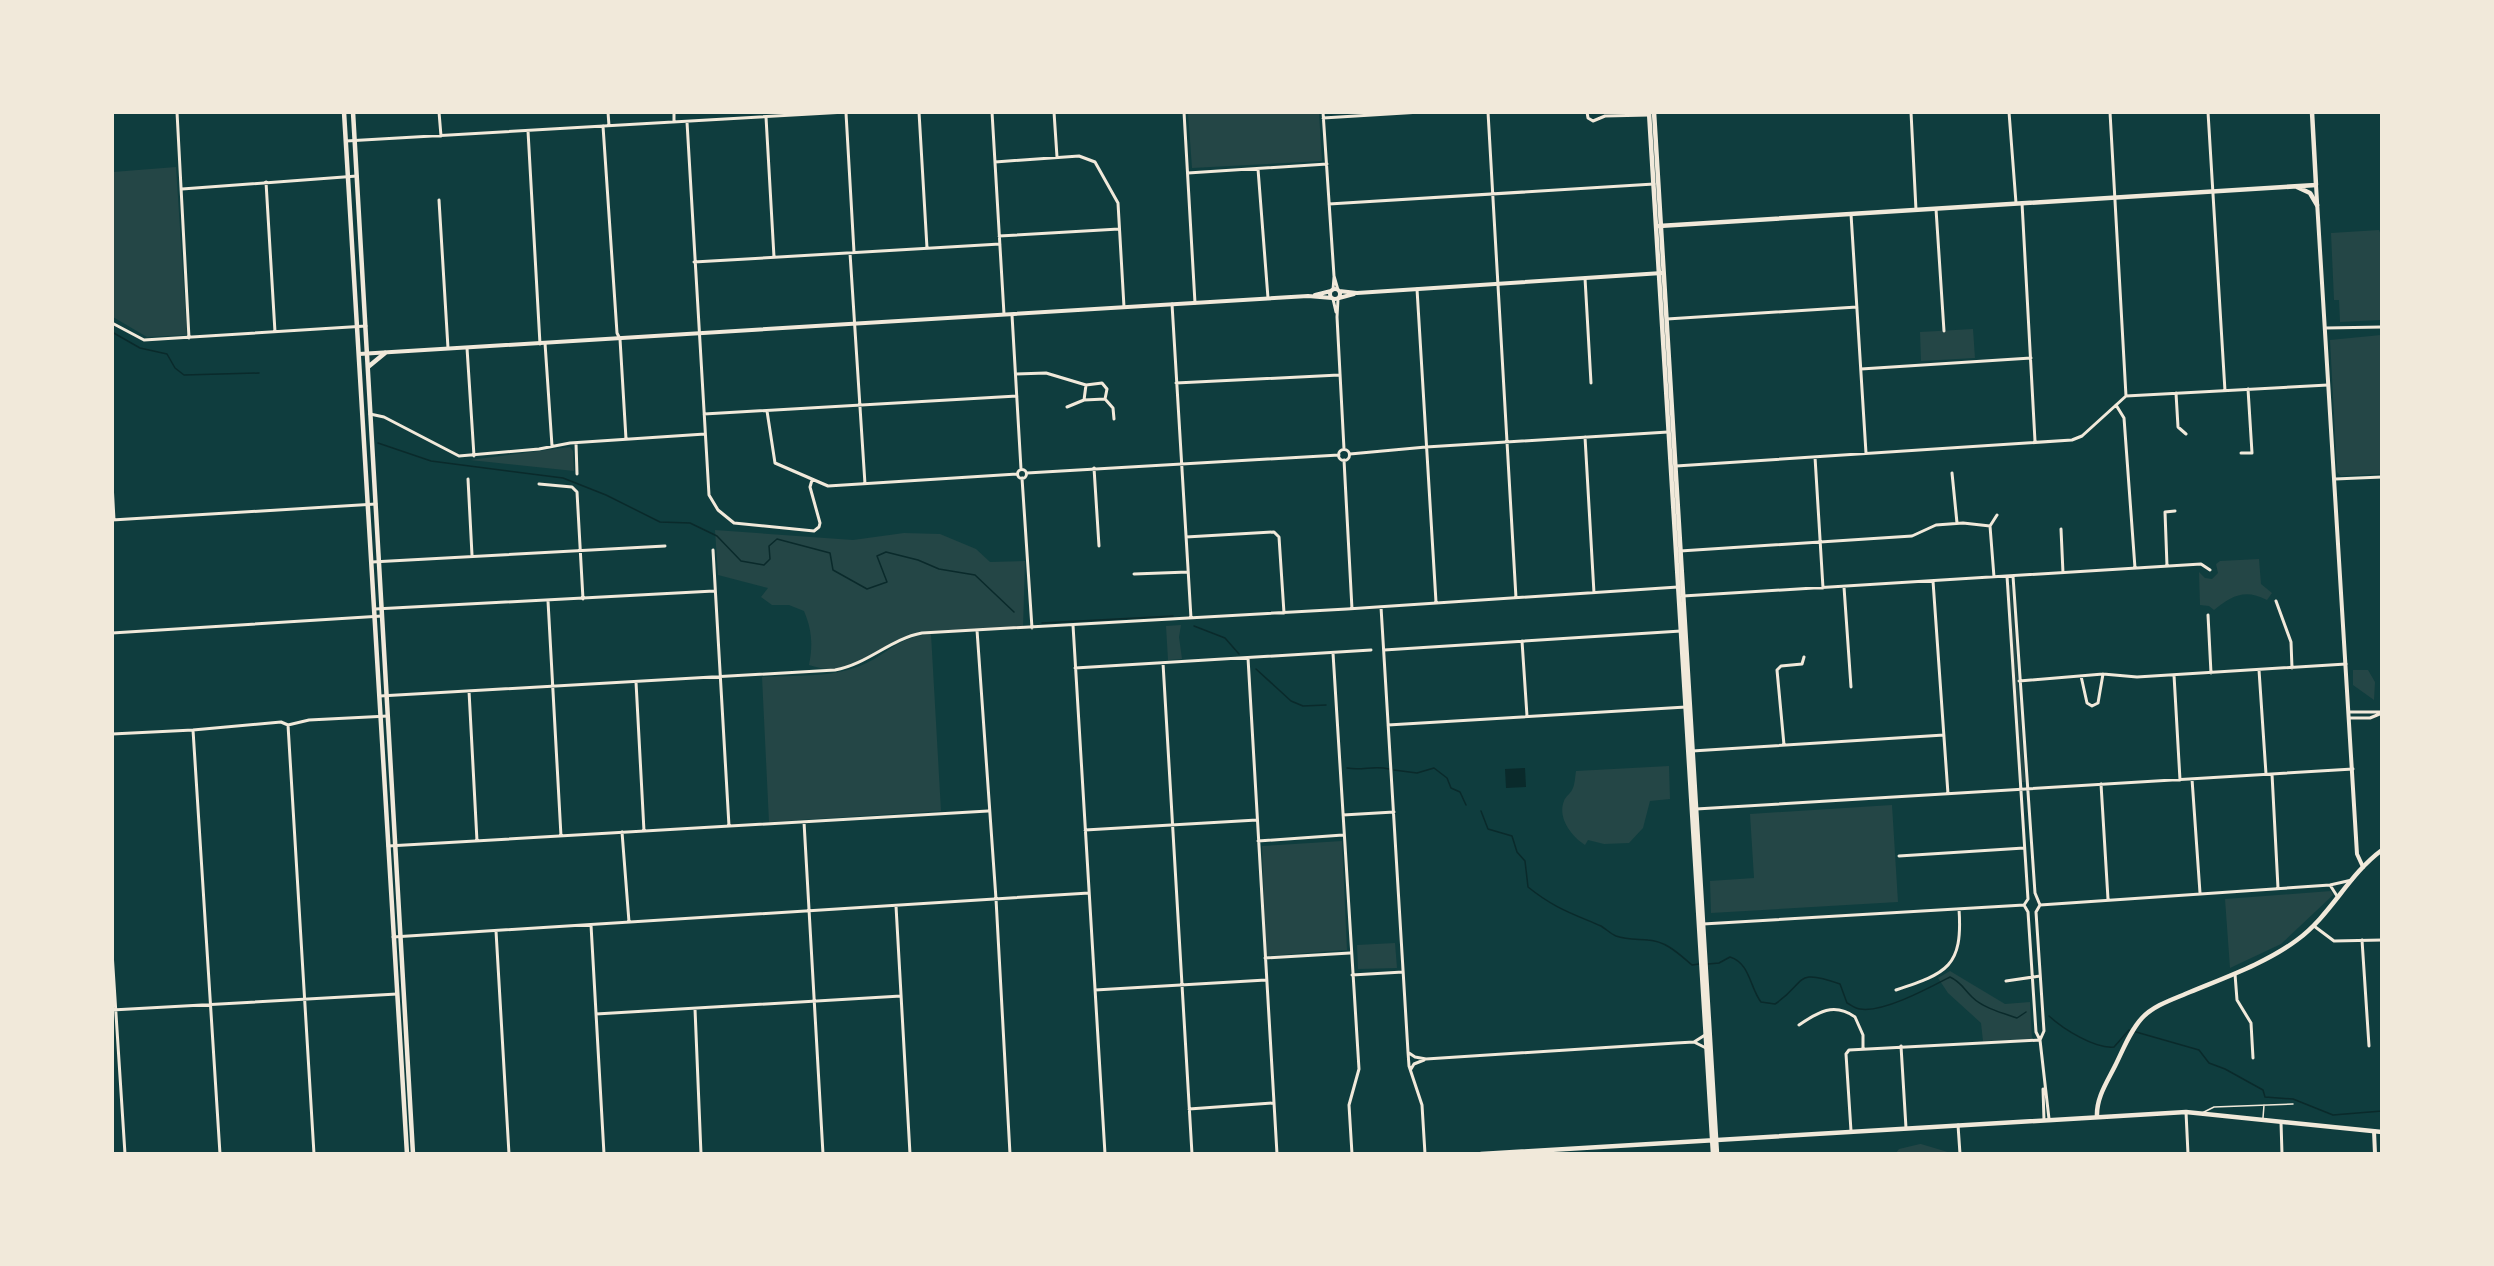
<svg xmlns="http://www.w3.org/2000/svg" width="2494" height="1266" viewBox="0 0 2494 1266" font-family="Arial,sans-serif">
<rect width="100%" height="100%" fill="#0f3d3e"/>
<path fill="#244646" d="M 1188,113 L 1319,113 L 1322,161 L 1192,168 Z
M 176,167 L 187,335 L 147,337 L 113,317 L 113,172 Z
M 2379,230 L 2382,238 L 2381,320 L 2340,322 L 2339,300 L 2334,300 L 2331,233 Z
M 1973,329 L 1975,358 L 1921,361 L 1920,332 Z
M 2381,335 L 2381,474 L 2341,476 L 2337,472 L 2330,340 Z
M 570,447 L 573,451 L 574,471 L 470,460 Z
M 715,530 L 853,540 L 904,533 L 940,534 L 976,549 L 990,562 L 1025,561 L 1023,628 L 910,635 C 884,643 865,665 837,669 C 829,671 817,667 809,665 C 813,645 812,630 804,611 L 789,605 L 772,605 L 761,597 L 768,588 L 718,575 Z
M 2259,559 L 2261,584 L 2272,593 L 2267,600 C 2245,588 2231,596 2214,610 L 2209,606 L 2200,605 L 2199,572 L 2205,578 L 2212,579 L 2218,573 L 2216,564 L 2220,561 Z
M 2009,585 L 2011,585 L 2025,782 L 2022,782 Z
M 1181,625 L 1179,637 L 1182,659 L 1168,660 L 1166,626 Z
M 931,634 L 941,811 L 769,822 L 762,677 C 794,675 830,678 860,666 C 888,655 896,637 931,634 Z
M 2353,670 L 2368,670 L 2375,682 L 2374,700 L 2353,685 Z
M 1669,766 L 1670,799 L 1650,801 L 1643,828 L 1629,843 L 1604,844 L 1588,840 L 1585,845 C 1572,837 1557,818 1564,801 C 1565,797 1570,794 1572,790 C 1575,785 1575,777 1576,771 Z
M 1892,805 L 1898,902 L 1711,913 L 1710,881 L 1754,878 L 1750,814 Z
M 1342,841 L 1347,950 L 1266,956 L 1262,846 Z
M 2331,891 L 2333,895 L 2281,944 L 2230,968 L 2225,899 Z
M 1395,943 L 1397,968 L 1358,969 L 1357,945 Z
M 1950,971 L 2005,1004 L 2030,1002 L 2032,1039 L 1983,1041 L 1981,1023 L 1948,993 L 1938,978 Z
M 1920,1144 L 1921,1144 L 1951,1153 L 1896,1153 L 1899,1149 Z"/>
<path fill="#0a2a2b" d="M 1525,768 L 1526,787 L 1506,788 L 1505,769 Z"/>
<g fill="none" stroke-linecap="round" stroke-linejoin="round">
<path stroke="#0a2a2b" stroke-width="1.5" d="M 112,332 L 140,348 L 167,354 L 175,368 L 184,375 L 259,373
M 378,443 L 431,461 L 563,478 L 606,495 L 660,522 L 690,523 L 717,536 L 741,561 L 764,565 L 770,559 L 769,546 L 777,539 L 830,553 L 833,570 L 867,589 L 887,582 L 877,556 L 886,552 L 918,560 L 939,569 L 975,575 L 1014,612
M 1042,623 L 1173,616
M 1194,626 L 1225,638 L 1239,654
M 1256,669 L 1291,701 L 1303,706 L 1326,705
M 1347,768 C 1362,771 1374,765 1389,769
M 1394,770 L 1417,773 L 1434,768 L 1447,778 L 1451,788 L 1460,792 L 1466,805
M 1481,811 L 1488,829 L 1512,836 L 1517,852 L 1525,861 L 1528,887 C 1554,908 1571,913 1601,926 C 1606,929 1611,934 1616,936 C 1627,940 1637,939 1648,940 C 1666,941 1679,954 1692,965 L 1699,964
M 1708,964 L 1719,963 L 1730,957 C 1750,963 1750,988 1761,1002 L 1775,1004 C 1807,983 1793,967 1840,984 L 1847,1003 C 1851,1005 1856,1009 1860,1009 C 1883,1013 1929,988 1950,977 C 1961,982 1963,988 1972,997 C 1983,1008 2002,1013 2017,1018 L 2026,1012
M 2049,1016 C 2063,1029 2095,1049 2114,1047 L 2129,1030 L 2199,1050 L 2209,1063 L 2225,1069 L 2263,1090 L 2265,1097 L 2293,1099 L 2333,1115 L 2382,1111"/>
<path stroke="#f1e9da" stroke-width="1.5" d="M 2202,1113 L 2214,1107 L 2293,1104
M 2263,1118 L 2264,1105"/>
<path stroke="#f1e9da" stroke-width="3" d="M 177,112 L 189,338
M 439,112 L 441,136
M 608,112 L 609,126
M 674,112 L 674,122
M 919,112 L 927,248
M 992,112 L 1004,314
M 1054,112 L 1057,157
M 1184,112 L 1195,303
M 1323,112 L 1334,276 L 1338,290
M 1488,112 L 1516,598
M 1587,112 L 1588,118 L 1593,121 L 1605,116 L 1649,115
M 1911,112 L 1916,210
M 2009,112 L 2016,203
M 2110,112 L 2126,396
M 2208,112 L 2225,391
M 846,113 L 854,252
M 766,117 L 774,257
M 1323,118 L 1421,112
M 687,122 L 709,495 L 718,510 L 734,523 L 814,531 L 819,527 L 820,523 L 810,487 L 812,480
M 603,126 L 617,333 L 620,339 L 626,439
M 528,131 L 540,344
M 346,141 L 846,112
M 995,162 L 1079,156 L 1095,162 L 1118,203 L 1124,307
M 1258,169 L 1268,298
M 1188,173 L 1327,164
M 266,182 L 275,332
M 182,189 L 357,176
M 439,200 L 448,348
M 2022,203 L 2035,441
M 1329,204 L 1654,184
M 1936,209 L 1944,331
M 1851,214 L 1866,453
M 999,236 L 1119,229
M 850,253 L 865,484
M 694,262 L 1000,244
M 1585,278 L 1591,383
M 1417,289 L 1436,602
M 1333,290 L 1334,277
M 1333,299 L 1336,312
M 1338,299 L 1337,317 L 1344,449
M 1172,304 L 1191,618
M 1012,315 L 1021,469
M 1667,319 L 1857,307
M 112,323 L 144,340 L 366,326
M 2326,328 L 2382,327
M 545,343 L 552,446
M 467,348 L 474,456
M 1861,369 L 2031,358
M 1016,374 L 1046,373 L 1086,385 L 1102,383 L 1107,389 L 1105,399
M 1176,383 L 1339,375
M 1086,385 L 1084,400 L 1105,399
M 2176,393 L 2178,427 L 2186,434
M 1105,399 L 1113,408 L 1114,419
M 2116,405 L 2124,418 L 2135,568
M 1067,407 L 1084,400
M 767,411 L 775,463 L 828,486 L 1017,474
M 370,414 L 384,417 L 459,456 L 539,449 L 570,443 L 705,434
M 704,414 L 1017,396
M 1585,437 L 1594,593
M 576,443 L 577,474
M1338.5 455a5.5 5.5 0 1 1 11 0a5.5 5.5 0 1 1-11 0Z
M 2241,453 L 2252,453 L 2248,389
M 1350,454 L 1426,447 L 1668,432
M 1815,457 L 1823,588
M 1344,460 L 1352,609
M 1676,466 L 2072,440 L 2082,436 L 2126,396 L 2328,385
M 1094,468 L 1099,546
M1017.5 474a4.5 4.5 0 1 1 9 0a4.5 4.5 0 1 1-9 0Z
M 1027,473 L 1339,455
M 1952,473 L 1957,523
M 1022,478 L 1032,628
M 468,479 L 472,555
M 2335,479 L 2382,477
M 112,483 L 114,520
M 539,484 L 572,487 L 577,492 L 583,599
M 112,520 L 376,504
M 1990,526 L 1997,515
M 2061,529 L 2063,573
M 1186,537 L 1274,532 L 1279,537 L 1284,613
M 713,550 L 729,826
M 1680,551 L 1912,536 L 1936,525 L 1963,523 L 1990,526 L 1994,577
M 372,562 L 665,546
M 2167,566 L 2165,512 L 2175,511
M 1134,574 L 1188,572
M 2007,576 L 2028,899 L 2024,905 L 2028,912 L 2036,1032 L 2040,1040 L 2049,1119
M 2013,576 L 2035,893 L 2040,905 L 2036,912 L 2044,1031 L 2040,1040
M 1933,581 L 1948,794
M 1844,587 L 1851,687
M 1683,596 L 2201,564 L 2210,570
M 548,601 L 561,836
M 2276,601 L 2291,642 L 2292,668
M 1381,607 L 1408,1052 L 1409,1066 L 1422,1105 L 1425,1154
M 375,609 L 714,591
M 2208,615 L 2211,673
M 1073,625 L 1105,1154
M 977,630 L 996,899 L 1010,1154
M 112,633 L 382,616
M 1522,641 L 1527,716
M 1384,650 L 1681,631
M 1333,653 L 1359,1069 L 1349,1105 L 1352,1154
M 1248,658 L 1277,1154
M 1163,663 L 1192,1154
M 1075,668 L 1371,650
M 2259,670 L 2266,774
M 2174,675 L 2180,780
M 2081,676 L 2087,703 L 2092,706 L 2098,703 L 2103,674
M 2019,681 L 2103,674 L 2137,677 L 2346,664
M 636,682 L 644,831
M 469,691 L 477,841
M 380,696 L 835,670 C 868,664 890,639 922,633 L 1347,609 L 1678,587
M 2350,712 L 2381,712
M 2350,718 L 2370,718 L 2382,713
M 288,725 L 314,1154
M 1388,725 L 1686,707
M 193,730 L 220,1154
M 112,734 L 193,730 L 281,722 L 288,725 L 309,720 L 388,716
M 1784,745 L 1777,670 L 1781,666 L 1802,664 L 1804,657
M 1692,751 L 1944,735
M 2272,774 L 2278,888
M 2192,779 L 2200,893
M 2101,784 L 2108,899
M 1696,809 L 2353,769
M 1343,815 L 1394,812
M 804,822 L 823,1154
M 1085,830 L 1257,820
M 622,832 L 629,922
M 1258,841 L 1343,835
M 388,846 L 988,811
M 1899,856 L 2024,848
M 2330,885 L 2337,896
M 2040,905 L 2330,885 L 2352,880
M 896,906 L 910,1154
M 1703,924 L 2024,905
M 591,925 L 604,1154
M 2314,926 L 2334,941 L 2382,940
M 496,931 L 509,1154
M 393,937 L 1089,893
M 2362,940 L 2369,1046
M 112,952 L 125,1154
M 1265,958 L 1350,953
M 2235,974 L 2237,1000 L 2251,1023 L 2253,1058
M 1352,975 L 1403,972
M 2006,981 L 2040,976
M 1095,990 L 1266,980
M 1896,990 C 1947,973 1963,967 1959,909
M 695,1009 L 701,1154
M 112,1010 L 397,994
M 596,1014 L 901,996
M 1799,1025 C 1818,1012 1834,1002 1855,1017 L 1863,1035 L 1863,1048
M 1694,1042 L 1705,1035
M 1901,1046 L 1906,1128
M 1409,1053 L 1415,1057 L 1426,1059 L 1676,1043 L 1694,1042 L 1706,1048
M 1411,1069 L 1414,1064 L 1424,1060
M 2043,1089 L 2044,1120
M 1189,1109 L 1273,1103
M 2186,1112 L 2188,1154
M 2281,1122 L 2282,1154
M 1958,1125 L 1960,1154
M 1851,1131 L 1846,1054 L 1849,1050 L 2040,1040"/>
<path stroke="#f1e9da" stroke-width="4" d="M 2316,185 L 2357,854 L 2363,867
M1330 294a5 5 0 1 1 10 0a5 5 0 1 1-10 0Z
M 1339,291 L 1357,293 L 1662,273
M 1315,295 L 1331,291
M 1339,298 L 1354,294
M 359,354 L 1308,296 L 1332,298
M 2374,1131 L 2375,1154"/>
<path stroke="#f1e9da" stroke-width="4.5" d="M 344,112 L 407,1154
M 353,112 L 413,1154
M 1649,112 L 1713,1154
M 1654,112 L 1717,1154
M 2297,187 L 2310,193 L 2317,205
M 1659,226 L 2316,185 L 2312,112
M 368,367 L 385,353
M 2097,1117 C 2096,1098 2107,1082 2115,1066 C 2123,1050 2130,1031 2142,1018 C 2154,1005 2174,999 2190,992 C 2226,977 2266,963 2297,940 C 2331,915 2348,875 2382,850
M 1481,1154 L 2186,1112 L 2382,1132"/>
</g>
<rect width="2494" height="1266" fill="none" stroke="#f1e9da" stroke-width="228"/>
</svg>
